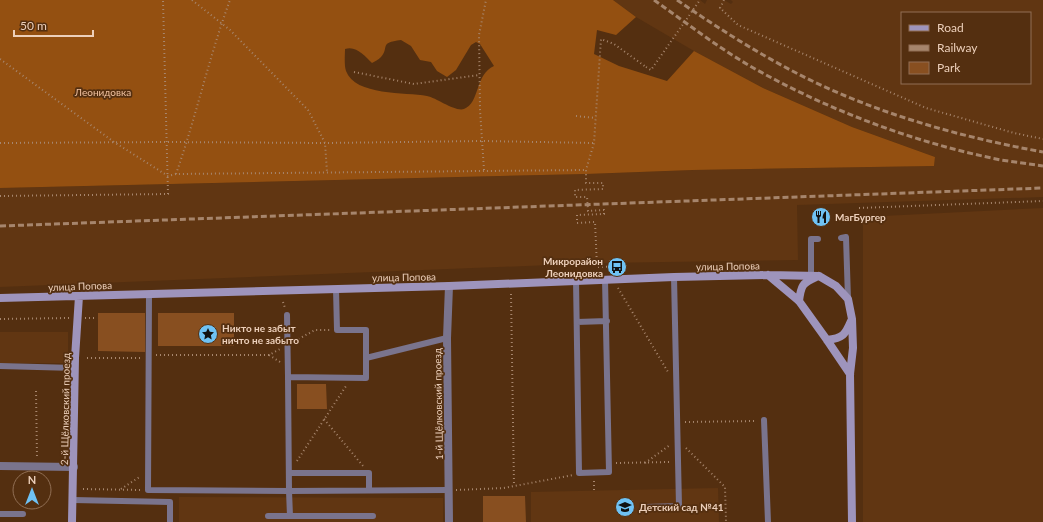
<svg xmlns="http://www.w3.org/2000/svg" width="1043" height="522" viewBox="0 0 1043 522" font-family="Lato,sans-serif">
<rect width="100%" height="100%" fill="#542f10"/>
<path fill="#613612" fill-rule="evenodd" d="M 613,0 L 700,0 L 705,4 L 707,0 L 724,0 L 731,4 L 733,2 L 731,0 L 1043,0 L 1043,197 L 797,205 L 798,260 L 599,263 L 0,287 L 0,188 L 586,174 L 693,170 L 934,166 L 935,157 L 852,127 L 763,88 L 694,51 L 636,17 ZM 902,13 L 1030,13 L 1030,83 L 902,83 Z
M 1043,208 L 1043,522 L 863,522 L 863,217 Z
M 0,332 L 68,332 L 68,363 L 0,363 Z
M 718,488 L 719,522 L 531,522 L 531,492 Z
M 179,497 L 443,498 L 443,522 L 179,522 Z"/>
<path fill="#884f20" d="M 98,313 L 145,313 L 145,352 L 98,351 Z
M 158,313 L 234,313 L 234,346 L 158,346 Z
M 297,384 L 326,384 L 327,409 L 297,409 Z
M 483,496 L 525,496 L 526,522 L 483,522 Z"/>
<path fill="#945011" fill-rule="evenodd" d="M 0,0 L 613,0 L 636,17 L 616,35 L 597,30 L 594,54 L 619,66 L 667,81 L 694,51 L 763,88 L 852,127 L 935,157 L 934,166 L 693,170 L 586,174 L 0,188 ZM 401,40 L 411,46 L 420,60 L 431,62 L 437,71 L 447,77 L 456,70 L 471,45 L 476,42 L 480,44 L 494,66 C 475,74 480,103 464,109 C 455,112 437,98 427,96 C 406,92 355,96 346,71 C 344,65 345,55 345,49 C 356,45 365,56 372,63 C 375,61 378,60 381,57 C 390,47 378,43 401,40 Z"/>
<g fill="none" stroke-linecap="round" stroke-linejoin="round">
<path stroke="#a7866d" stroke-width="2" stroke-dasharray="1 3" stroke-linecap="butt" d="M 192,0 L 230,30 L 308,110 L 325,143 L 327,172
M 724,0 L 720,8 L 738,25 L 926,108 L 1014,133 L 1043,139
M 0,59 L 114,142 L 168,176 L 176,174 L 586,170
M 354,72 L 414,84 L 479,75
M 576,116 L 596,118
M 0,143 L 167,142 L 325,143 L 482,141 L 594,143
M 484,170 L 480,110 L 479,35 L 486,0
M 176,174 C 196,117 209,57 230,0
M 0,196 L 168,194 L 163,0
M 859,208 L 1043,201
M 627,266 L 597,267 L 595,222 L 577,223 L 577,215 L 604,214 L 604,210 L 588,211 L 587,197 L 575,197 L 575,190 L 603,189 L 603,183 L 586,183 L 586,170 L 594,143 L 601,39 L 614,44 L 646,67
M 618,288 L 668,372
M 511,294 L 514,486
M 283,302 L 285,308
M 85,318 L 94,318
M 0,319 L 69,318
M 295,341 L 315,330 L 330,330
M 156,355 L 269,355 L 280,349
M 269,355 L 280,362
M 87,358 L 141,358
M 36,391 L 37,458
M 324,419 L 363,466
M 685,422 L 757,421
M 686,448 L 725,487 L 726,522
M 297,461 L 346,386
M 616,463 L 670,462
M 645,463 L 670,445
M 83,489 L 140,490
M 121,489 L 141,476
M 456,490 L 504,488 L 573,475
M 594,490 L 594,480"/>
<path stroke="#7a748d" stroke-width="6" d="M 841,238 L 846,237 L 848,299
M 811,276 L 811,239 L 818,239
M 576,280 L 579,473 L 609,472 L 605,279
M 336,289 L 337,330 L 366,330 L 366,378 L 288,377 L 289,491 L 449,490
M 149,294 L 148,490 L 289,491 L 290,516 L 373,516
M 287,315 L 288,377
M 577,322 L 607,321
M 366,358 L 447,338
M 0,366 L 75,368
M 764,420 L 768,522
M 289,473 L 369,473 L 369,490
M 73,500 L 170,502 L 170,522
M 646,507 L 679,506 L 674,277
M 0,514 L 23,514
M 268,516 L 290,516"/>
<path stroke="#7a748d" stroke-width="8" d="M 449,286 L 447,338 L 449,522
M 0,466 L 74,467"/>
<path stroke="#9e94bc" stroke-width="8" d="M 768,275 L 799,301 L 827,340 L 850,374
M 819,276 L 836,286 L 848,299 L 852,319 L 853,348 L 850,374 L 852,522
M 0,298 L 449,286 L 674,277 L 768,275 L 819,276
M 799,301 C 801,286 802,283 816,277
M 827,340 C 843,338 845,335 851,321
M 72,522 L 75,358 L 79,296"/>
<path stroke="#a6856c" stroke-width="3" stroke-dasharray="6 3" stroke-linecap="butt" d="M 654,0 C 688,24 721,50 757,70 C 833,112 916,143 1001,160 C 1015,162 1029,164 1043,166
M 677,0 C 731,37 787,72 848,97 C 911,123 977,140 1043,152
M 0,226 L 1043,188"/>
<path stroke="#a7866d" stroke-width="2" stroke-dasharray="1 3" stroke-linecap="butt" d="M 646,67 L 651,70 L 700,0"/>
</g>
<defs>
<symbol id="restaurant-disc" viewBox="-11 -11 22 22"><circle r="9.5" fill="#6fc2f4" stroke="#542f10"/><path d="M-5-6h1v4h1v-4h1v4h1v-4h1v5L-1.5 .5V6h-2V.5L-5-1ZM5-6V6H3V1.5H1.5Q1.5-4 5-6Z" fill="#111"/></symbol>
<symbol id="bus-disc" viewBox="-11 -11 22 22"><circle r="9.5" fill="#6fc2f4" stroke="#542f10"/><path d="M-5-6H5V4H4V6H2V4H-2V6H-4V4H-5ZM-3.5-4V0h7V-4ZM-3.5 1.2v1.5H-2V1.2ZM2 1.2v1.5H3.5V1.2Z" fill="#111"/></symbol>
<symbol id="sight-disc" viewBox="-11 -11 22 22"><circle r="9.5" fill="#6fc2f4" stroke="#542f10"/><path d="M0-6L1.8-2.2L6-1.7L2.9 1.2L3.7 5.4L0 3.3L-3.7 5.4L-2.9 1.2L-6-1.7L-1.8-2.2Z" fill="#111"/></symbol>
<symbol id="school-disc" viewBox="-11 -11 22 22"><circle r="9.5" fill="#6fc2f4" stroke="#542f10"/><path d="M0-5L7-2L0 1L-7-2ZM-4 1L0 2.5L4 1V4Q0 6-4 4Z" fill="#111"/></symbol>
</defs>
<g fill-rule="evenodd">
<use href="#restaurant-disc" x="810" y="206" width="22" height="22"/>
<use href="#bus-disc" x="606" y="256" width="22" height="22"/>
<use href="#sight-disc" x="197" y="323" width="22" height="22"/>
<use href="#school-disc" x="614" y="496" width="22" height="22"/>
</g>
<g text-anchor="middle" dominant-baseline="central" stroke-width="3.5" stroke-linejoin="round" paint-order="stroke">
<g font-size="10" fill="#f0c1a0" stroke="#542f10">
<text x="103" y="92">Леонидовка</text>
</g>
<g font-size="10" font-weight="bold" fill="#edd0bb" stroke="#542f10" text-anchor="start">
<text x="835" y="217">МагБургер</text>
<text x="603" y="261" text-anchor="end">Микрорайон<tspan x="603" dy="12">Леонидовка</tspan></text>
<text x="222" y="328">Никто не забыт<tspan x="222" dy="12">ничто не забыто</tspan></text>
<text x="639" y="507">Детский сад №41</text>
</g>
<g font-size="10" fill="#edd0bb" stroke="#542f10">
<text transform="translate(728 266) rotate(-1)">улица Попова</text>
<text transform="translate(404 277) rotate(-1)">улица Попова</text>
<text transform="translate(80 286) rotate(-2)">улица Попова</text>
<text transform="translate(438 404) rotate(-91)">1-й Щёлковский проезд</text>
<text transform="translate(65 409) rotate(-89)">2-й Щёлковский проезд</text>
</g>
</g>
<rect x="901" y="12" width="130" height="72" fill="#542f10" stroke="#916f54"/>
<rect x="909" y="25" width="20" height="6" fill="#9e94bc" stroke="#916f54"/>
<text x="937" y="32" font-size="12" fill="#edd0bb">Road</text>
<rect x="909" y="45" width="20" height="6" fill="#a6856c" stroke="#916f54"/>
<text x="937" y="52" font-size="12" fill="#edd0bb">Railway</text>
<rect x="909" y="62" width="20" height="12" fill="#884f20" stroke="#916f54"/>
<text x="937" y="72" font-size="12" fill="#edd0bb">Park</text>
<g transform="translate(32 490)"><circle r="19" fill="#542f10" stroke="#916f54"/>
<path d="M0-3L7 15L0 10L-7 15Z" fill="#6fc2f4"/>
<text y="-6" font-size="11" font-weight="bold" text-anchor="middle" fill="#edd0bb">N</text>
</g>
<path d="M14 30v6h79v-6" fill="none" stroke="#edd0bb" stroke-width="2"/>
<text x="20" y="30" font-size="12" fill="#edd0bb" stroke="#542f10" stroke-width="3" paint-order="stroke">50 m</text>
</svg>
